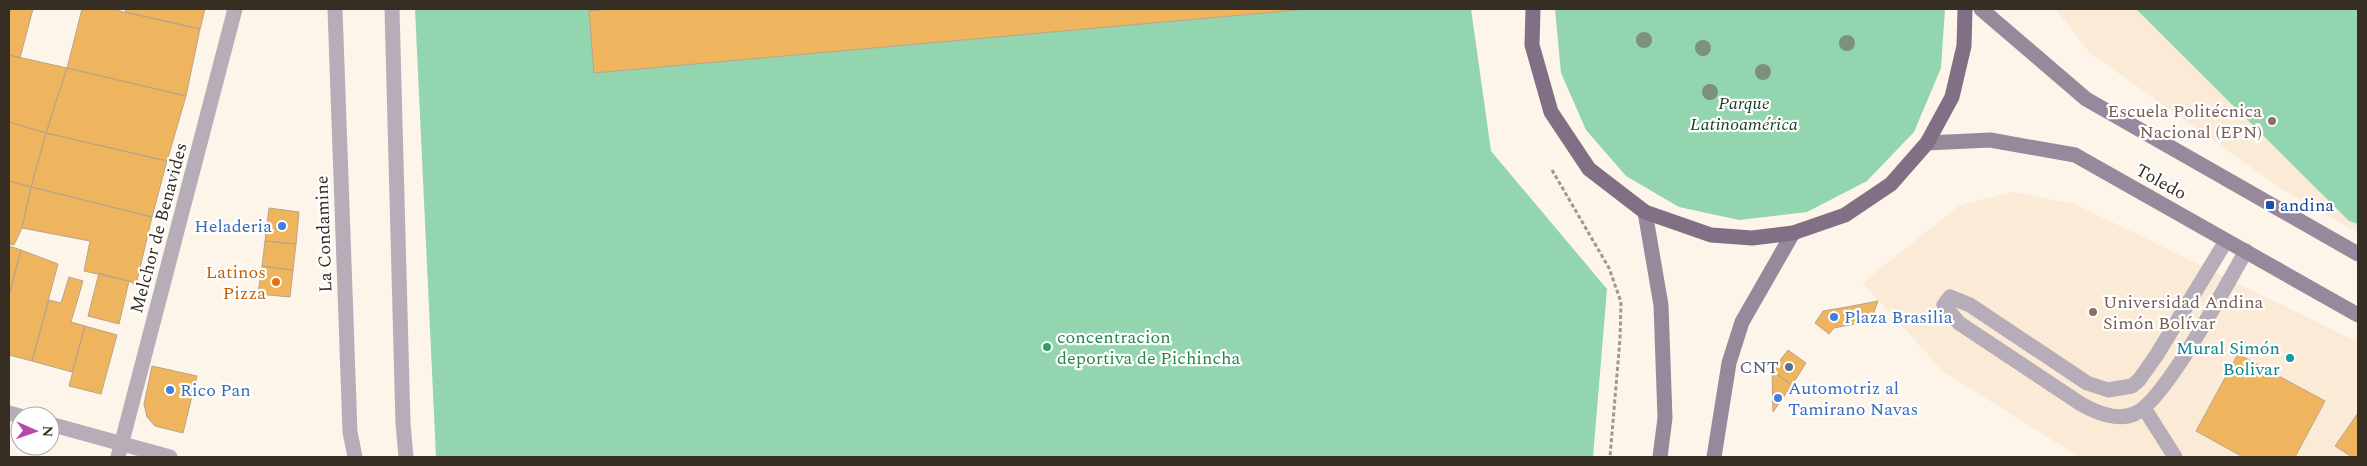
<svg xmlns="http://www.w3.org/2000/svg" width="2367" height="466" viewBox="0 0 2367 466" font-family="Spectral,serif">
<rect width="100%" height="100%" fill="#fef5ea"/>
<path fill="#fbebd6" d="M 2055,9 L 2358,9 L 2358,233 L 2280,188 L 2090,53 Z
M 2012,192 L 2075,204 L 2358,342 L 2358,457 L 2079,457 L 1944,372 L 1862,283 L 1960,205 Z"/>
<path fill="#92d5af" d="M 415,9 L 1471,9 L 1491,151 L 1607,289 L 1593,457 L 436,457 Z
M 1555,9 L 1945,9 L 1941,68 L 1914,132 L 1867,181 L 1807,212 L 1739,220 L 1679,207 L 1626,176 L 1586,130 L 1561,73 Z
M 2136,9 L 2358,9 L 2358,224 L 2349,221 Z"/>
<path fill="#efb55e" stroke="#b8a489" d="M 9,9 L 33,9 L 20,58 L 9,55 Z
M 82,9 L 111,9 L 200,29 L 186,96 L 67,68 Z
M 126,9 L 205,9 L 200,29 L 125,12 Z
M 611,9 L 1309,9 L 594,73 L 589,11 Z
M 9,55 L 67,68 L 46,133 L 9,122 Z
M 67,68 L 186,96 L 167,161 L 46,133 Z
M 9,122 L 46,133 L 31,187 L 9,181 Z
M 46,133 L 167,161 L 152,217 L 31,187 Z
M 9,181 L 31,187 L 22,228 L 14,245 L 9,244 Z
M 31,187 L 152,217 L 136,285 L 129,281 L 84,271 L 90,241 L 22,228 Z
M 269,208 L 299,212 L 296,244 L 265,241 Z
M 265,241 L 296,244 L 293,270 L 262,266 Z
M 9,246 L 21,250 L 9,296 Z
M 21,250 L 58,264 L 32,361 L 9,355 L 9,296 Z
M 262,266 L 293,270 L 290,297 L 258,294 Z
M 99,273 L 129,281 L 119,324 L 88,316 Z
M 69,277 L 83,281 L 71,322 L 85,326 L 72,372 L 32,361 L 49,300 L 61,303 Z
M 1878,301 L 1871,320 L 1850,325 L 1847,307 Z
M 1847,307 L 1850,325 L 1834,328 L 1829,334 L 1815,323 L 1823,311 Z
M 85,326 L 117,335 L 101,394 L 69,386 Z
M 1788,350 L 1806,363 L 1792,385 L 1772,371 Z
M 2238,354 L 2325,401 L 2295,457 L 2243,457 L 2196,431 Z
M 152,366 L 197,376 L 183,433 L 155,426 L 147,417 L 144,404 Z
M 1772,371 L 1792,385 L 1773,412 Z
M 2358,413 L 2358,457 L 2352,457 L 2335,446 Z"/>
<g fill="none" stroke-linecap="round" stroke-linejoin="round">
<path stroke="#a1988d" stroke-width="3" stroke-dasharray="4 2.5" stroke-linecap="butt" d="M 1552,170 L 1609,268 L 1621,302 L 1620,339 L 1610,457"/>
<path stroke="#b6adb9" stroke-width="15" d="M 2226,241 L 2156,356 L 2139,380 L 2132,386 L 2108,390 L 2087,383 L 1970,305 L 1950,297 L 1944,305 L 1959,323 L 2081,404 C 2097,413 2119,422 2136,413 C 2166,399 2226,285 2246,251
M 2144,408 L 2175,457"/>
<path stroke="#b6adb9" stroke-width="15" d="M 335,9 L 350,432 L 355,457
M 392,9 L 403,424 L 406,457
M 9,413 L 20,416
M 50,424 L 170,457
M 118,457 L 235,9"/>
<path stroke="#96899b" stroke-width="15" d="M 1981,9 L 2086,99 L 2358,254
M 1927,143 L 1990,140 L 2075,155 L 2358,315
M 1645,212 L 1661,305 L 1665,418 L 1660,457
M 1714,457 L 1729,363 L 1742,322 L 1793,233"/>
<path stroke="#806f85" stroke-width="15" d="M 1533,9 L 1532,45 L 1551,112 L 1589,169 L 1645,212 L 1711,235 L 1752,238 L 1793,233 L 1845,215 L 1891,184 L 1927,143 L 1952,97 L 1964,46 L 1965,9"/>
</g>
<g fill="#7c9080">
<circle cx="1644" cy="40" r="8"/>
<circle cx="1847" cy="43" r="8"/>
<circle cx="1703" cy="48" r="8"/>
<circle cx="1763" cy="72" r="8"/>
<circle cx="1710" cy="92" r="8"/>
</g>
<g fill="#8d6e63" stroke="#fff" stroke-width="2">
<circle cx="2272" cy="121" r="5"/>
<circle cx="2093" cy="312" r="5"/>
</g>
<rect fill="#1a4fb4" stroke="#fff" stroke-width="2" x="2265" y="200" width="10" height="10" rx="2.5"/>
<g fill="#3f7fe0" stroke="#fff" stroke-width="2">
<circle cx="282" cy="226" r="5"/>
<circle cx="1834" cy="317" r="5"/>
<circle cx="170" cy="390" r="5"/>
<circle cx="1778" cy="398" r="5"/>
</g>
<circle fill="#e8710a" stroke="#fff" stroke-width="2" cx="276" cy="282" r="5"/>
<circle fill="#2e9e5b" stroke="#fff" stroke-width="2" cx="1047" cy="347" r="5"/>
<circle fill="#0f9aa8" stroke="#fff" stroke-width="2" cx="2290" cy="358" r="5"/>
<circle fill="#5c6f8a" stroke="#fff" stroke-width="2" cx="1789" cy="367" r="5"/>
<g text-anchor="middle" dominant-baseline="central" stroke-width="4.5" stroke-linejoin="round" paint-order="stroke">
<g font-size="18" font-style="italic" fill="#123e29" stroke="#fff">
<text x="1744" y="103">Parque<tspan x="1744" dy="21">Latinoamérica</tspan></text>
</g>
<g font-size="18" fill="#785e54" stroke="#fff" text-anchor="end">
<text x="2262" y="111">Escuela Politécnica<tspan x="2262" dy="21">Nacional (EPN)</tspan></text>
<text x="2103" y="302" text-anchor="start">Universidad Andina<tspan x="2103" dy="21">Simón Bolívar</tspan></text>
</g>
<g font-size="18" fill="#362e23" stroke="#fff">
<text transform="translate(2161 182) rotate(29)">Toledo</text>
<text transform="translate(159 228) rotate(-75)">Melchor de Benavides</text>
<text transform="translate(324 234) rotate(-92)">La Condamine</text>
</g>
<g font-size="18" fill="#164399" stroke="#fff" text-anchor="start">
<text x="2280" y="205">andina</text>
</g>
<g font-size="18" fill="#366cbe" stroke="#fff" text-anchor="start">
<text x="272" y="226" text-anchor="end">Heladeria</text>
<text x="1844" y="317">Plaza Brasilia</text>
<text x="1788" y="388">Automotriz al<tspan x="1788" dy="21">Tamirano Navas</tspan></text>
<text x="180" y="390">Rico Pan</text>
</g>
<g font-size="18" fill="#c56008" stroke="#fff" text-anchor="end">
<text x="266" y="272">Latinos<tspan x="266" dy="21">Pizza</tspan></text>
</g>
<g font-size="18" fill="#27864d" stroke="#fff" text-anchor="start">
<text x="1057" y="337">concentracion<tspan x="1057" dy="21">deportiva de Pichincha</tspan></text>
</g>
<g font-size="18" fill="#0d838f" stroke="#fff" text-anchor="end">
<text x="2280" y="348">Mural Simón<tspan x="2280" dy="21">Bolivar</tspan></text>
</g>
<g font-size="18" fill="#4e5e75" stroke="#fff" text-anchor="end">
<text x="1779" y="367">CNT</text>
</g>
</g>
<rect width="2367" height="466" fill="none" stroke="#362e23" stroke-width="20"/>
<g transform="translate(35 431) rotate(92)"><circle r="24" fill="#ffffff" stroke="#afaba7"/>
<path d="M0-4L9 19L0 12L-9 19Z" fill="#b74aa8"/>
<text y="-8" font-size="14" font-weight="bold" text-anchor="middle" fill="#362e23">N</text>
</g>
</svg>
